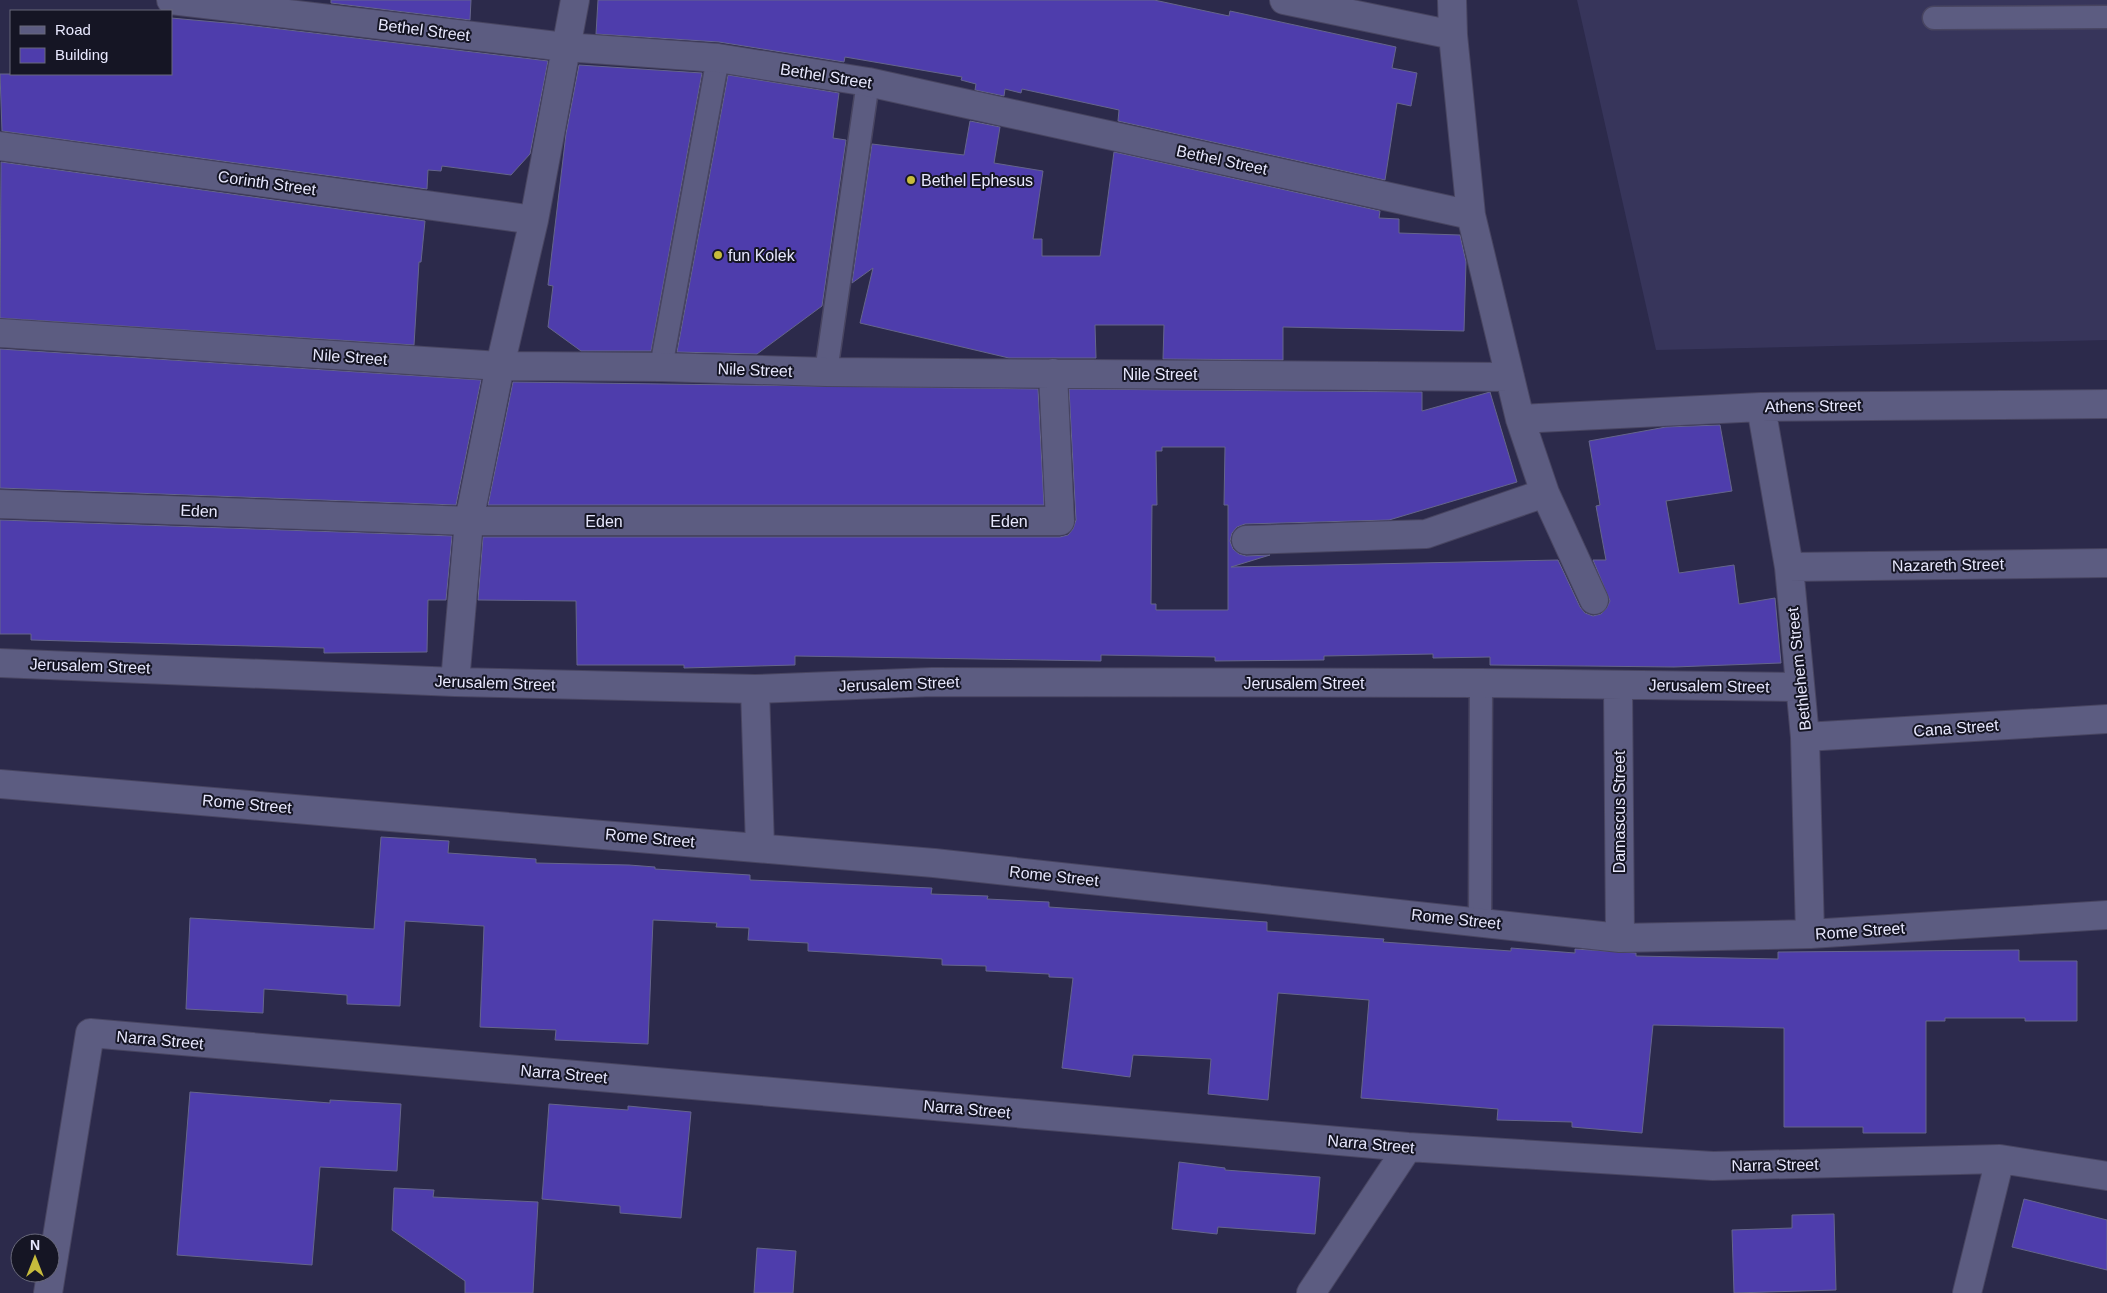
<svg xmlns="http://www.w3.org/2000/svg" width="2107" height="1293" viewBox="0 0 2107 1293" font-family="Arial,sans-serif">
<rect width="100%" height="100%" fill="#2c2a4b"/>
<path fill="#37355b" d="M 1577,0 L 2107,0 L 2107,340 L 1656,350 Z"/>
<path fill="#4e3dac" stroke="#65658b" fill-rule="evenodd" d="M 331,0 L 471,0 L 470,20 L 331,3 Z
M 598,0 L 1154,0 L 1229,16 L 1230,11 L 1396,47 L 1392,68 L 1417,73 L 1411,106 L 1397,103 L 1385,180 L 1118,121 L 1119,110 L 1022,89 L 1021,93 L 1005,89 L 1004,96 L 975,90 L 976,84 L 961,80 L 962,77 L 845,57 L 844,62 L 719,42 L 596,34 Z
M 171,18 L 238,24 L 548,61 L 530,154 L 511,175 L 442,166 L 441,171 L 428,170 L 427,189 L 2,131 L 0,74 L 171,74 Z
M 579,65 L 702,73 L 651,351 L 581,351 L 548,327 L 553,286 L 548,285 L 566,134 Z
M 728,75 L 839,93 L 833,138 L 846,140 L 822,306 L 757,354 L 677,352 Z
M 970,121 L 1000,127 L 994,163 L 1043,171 L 1033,239 L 1042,239 L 1042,256 L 1100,256 L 1114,152 L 1380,211 L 1379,218 L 1399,219 L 1399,233 L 1460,235 L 1466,262 L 1464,331 L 1283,327 L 1283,360 L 1163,359 L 1164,325 L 1095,325 L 1096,358 L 1009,358 L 860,323 L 873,268 L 852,283 L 872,144 L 964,155 Z
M 1,162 L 425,221 L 421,262 L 419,262 L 414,345 L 0,318 Z
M 0,349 L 481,380 L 456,505 L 0,488 Z
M 513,382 L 1038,389 L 1044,505 L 488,505 Z
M 1069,389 L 1422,392 L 1422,411 L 1490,392 L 1517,482 L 1389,520 L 1245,524 L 1237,527 L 1232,533 L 1230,541 L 1233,549 L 1239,554 L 1246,556 L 1270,555 L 1231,567 L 1558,560 L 1580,607 L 1585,613 L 1593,616 L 1601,614 L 1606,609 L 1610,601 L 1593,560 L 1606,560 L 1596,506 L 1600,505 L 1589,441 L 1666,427 L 1720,425 L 1732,491 L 1666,501 L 1679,573 L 1734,565 L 1739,604 L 1775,598 L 1781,663 L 1674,667 L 1490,665 L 1490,657 L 1433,658 L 1433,654 L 1324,656 L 1324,660 L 1215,661 L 1215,657 L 1101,655 L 1101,661 L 795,656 L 795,665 L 684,668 L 684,665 L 577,665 L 576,601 L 478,600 L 483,537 L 1060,537 L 1068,535 L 1073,529 L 1076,520 ZM 1162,447 L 1225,447 L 1224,505 L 1228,505 L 1228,610 L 1156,610 L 1156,604 L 1151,604 L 1152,505 L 1157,505 L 1156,451 L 1162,451 Z
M 0,520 L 452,536 L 446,600 L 428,600 L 427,652 L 324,653 L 324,648 L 31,640 L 31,634 L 0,634 Z
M 381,837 L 449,841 L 448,853 L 536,859 L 536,863 L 629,865 L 655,867 L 655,869 L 750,875 L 750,880 L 932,888 L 931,894 L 988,896 L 987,899 L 1049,902 L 1049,907 L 1267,922 L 1267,931 L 1384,939 L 1383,942 L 1511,951 L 1511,948 L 1575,953 L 1575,949 L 1636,953 L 1636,956 L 1778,959 L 1778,952 L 2019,950 L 2019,961 L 2077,961 L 2077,1021 L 2025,1021 L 2025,1018 L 1945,1018 L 1945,1021 L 1926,1021 L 1926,1133 L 1863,1133 L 1863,1127 L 1784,1127 L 1784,1028 L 1653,1025 L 1642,1133 L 1572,1127 L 1572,1122 L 1497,1120 L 1498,1109 L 1361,1098 L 1369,1000 L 1278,993 L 1268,1100 L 1208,1094 L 1211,1059 L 1133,1055 L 1130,1077 L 1062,1068 L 1073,978 L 1049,977 L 1049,974 L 986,971 L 986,966 L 942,965 L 942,959 L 808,951 L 808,943 L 748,940 L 749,928 L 716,927 L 717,923 L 653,920 L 648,1044 L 555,1040 L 556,1030 L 480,1027 L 484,926 L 405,921 L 400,1006 L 347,1004 L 347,995 L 264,989 L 263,1013 L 186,1009 L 190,918 L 374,929 Z
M 190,1092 L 330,1103 L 330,1100 L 401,1104 L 397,1171 L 320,1167 L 312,1265 L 177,1255 Z
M 549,1104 L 628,1110 L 628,1106 L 691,1112 L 681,1218 L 620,1213 L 620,1206 L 542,1199 Z
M 1179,1162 L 1225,1168 L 1225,1170 L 1320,1177 L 1315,1234 L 1218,1227 L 1217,1234 L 1172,1229 Z
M 394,1188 L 434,1190 L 433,1197 L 538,1202 L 533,1293 L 465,1293 L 465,1281 L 392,1230 Z
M 2024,1199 L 2107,1220 L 2107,1270 L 2012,1247 Z
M 1834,1214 L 1836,1290 L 1734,1293 L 1732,1230 L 1792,1228 L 1792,1215 Z
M 757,1248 L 796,1251 L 793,1293 L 754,1293 Z"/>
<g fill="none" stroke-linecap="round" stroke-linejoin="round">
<defs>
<path id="service" d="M 1934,18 L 2107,17
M 661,367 L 718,58
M 826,372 L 868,82
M 1480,922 L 1481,683"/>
<path id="minor" d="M 171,0 L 565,47 L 718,58 L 868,82 L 1471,215
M 1284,0 L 1453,35
M 1452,0 L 1453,35 L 1471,215 L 1520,419 L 1545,493 L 1594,600
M 0,146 L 534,220
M 0,333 L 500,366 L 661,367 L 826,372 L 1510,377
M 1761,407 L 1789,567 L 1805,737 L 1810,934
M 1520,419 L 1761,407 L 2107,404
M 0,504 L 469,521 L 1060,521 L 1053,373
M 1246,540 L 1426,534 L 1545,493
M 1789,567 L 2107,563
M 0,663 L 455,682 L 755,689 L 932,682 L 1481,683 L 1799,687
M 455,682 L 469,521 L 500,366 L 534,220 L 575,0
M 1618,685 L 1620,938
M 755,689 L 760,847
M 1805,737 L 2107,719
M 0,784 L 934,863 L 1620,938 L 1810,934 L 2107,915
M 48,1293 L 90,1033 L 1408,1147 L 1713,1166 L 2000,1159 L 2107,1176
M 1311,1293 L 1408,1147
M 1967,1293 L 2000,1159"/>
</defs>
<use href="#service" stroke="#484561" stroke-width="25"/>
<use href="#minor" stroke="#484561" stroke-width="30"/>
<use href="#service" stroke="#5c5c81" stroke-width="22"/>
<use href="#minor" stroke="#5c5c81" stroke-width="28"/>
</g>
<g fill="#c7bb3c" stroke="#151524" stroke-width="2">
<circle cx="911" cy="180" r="5"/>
<circle cx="718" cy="255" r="5"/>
</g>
<g text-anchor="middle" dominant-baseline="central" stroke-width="4" stroke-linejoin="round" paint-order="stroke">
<g font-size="16" fill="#e8e8fe" stroke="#151524">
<text transform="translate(424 30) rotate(7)">Bethel Street</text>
<text transform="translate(826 76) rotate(9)">Bethel Street</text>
<text transform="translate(1222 160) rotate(12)">Bethel Street</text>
<text transform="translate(267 183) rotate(8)">Corinth Street</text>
<text transform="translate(350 357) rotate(4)">Nile Street</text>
<text transform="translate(755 370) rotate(2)">Nile Street</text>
<text x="1160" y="374">Nile Street</text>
<text transform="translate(1813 406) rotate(-1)">Athens Street</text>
<text transform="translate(199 511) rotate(2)">Eden</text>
<text x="604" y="521">Eden</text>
<text x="1009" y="521">Eden</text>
<text transform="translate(1948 565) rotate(-1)">Nazareth Street</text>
<text transform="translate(90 666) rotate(2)">Jerusalem Street</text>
<text transform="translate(1799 669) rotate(-96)">Bethlehem Street</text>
<text transform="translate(495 683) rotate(2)">Jerusalem Street</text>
<text x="1304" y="683">Jerusalem Street</text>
<text transform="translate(899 684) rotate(-2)">Jerusalem Street</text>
<text transform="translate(1709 686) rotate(1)">Jerusalem Street</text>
<text transform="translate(1956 728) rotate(-4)">Cana Street</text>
<text transform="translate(247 804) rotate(5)">Rome Street</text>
<text transform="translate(1619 812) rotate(-90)">Damascus Street</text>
<text transform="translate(650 838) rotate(5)">Rome Street</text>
<text transform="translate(1054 876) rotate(6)">Rome Street</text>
<text transform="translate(1456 919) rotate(6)">Rome Street</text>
<text transform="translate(1860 931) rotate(-4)">Rome Street</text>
<text transform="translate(160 1040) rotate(5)">Narra Street</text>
<text transform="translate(564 1074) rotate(5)">Narra Street</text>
<text transform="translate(967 1109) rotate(5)">Narra Street</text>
<text transform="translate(1371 1144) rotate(5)">Narra Street</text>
<text transform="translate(1775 1165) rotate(-1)">Narra Street</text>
</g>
<g font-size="16" fill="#e8e8fe" stroke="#151524" text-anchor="start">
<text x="921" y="180">Bethel Ephesus</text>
<text x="728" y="255">fun Kolek</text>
</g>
</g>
<rect x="10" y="10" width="162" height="65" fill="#151524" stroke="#69697b"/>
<rect x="20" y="26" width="25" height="8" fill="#5c5c81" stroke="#69697b"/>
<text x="55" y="35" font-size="15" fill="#e8e8fe">Road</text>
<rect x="20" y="48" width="25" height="15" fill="#4e3dac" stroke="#69697b"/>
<text x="55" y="60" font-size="15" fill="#e8e8fe">Building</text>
<g transform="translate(35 1258)"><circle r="24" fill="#151524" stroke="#69697b"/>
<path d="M0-4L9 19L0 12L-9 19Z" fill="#c7bb3c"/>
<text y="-8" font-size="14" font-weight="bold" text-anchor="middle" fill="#e8e8fe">N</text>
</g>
</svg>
